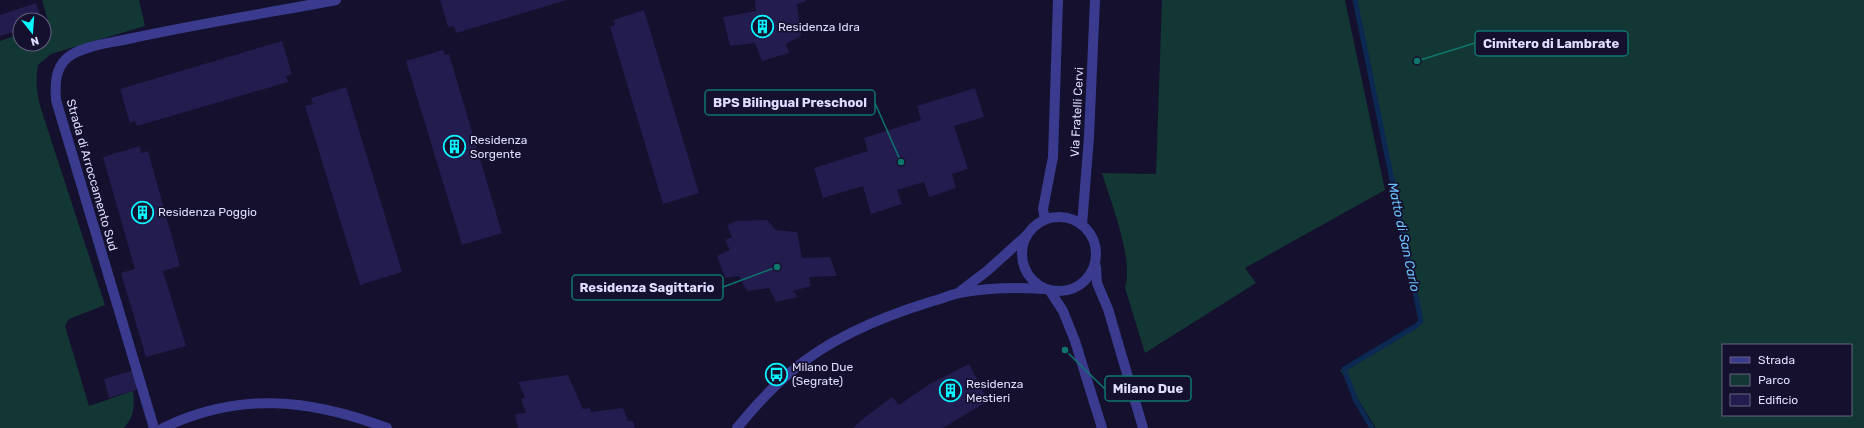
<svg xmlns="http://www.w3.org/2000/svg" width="1864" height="428" viewBox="0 0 1864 428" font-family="Rubik,sans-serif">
<rect width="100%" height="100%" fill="#14102d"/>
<path fill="#133734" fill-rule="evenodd" d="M 42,0 L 139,0 L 145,26 L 51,54 L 38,65 C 35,83 37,97 43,115 L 105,305 L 69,319 L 65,326 L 89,406 L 133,391 C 135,406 134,417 124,428 L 0,428 L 0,41 L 20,34 L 20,44 L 44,44 L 44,26 L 49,24 Z
M 1162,0 L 1345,0 L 1385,190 L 1245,268 L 1256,283 L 1145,353 L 1125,288 C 1134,259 1111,203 1102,173 L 1156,174 Z
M 1357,0 L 1864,0 L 1864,428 L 1376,428 L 1340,370 L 1422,322 ZM 1723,345 L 1851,345 L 1851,415 L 1723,415 Z"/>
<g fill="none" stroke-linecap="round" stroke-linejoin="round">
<path stroke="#0b2952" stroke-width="5" d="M 1355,0 L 1421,321 L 1416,326 L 1344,369 L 1356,401 L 1372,428"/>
</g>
<path fill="#231c4f" d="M 440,0 L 567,0 L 456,33 L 454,26 L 448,27 Z
M 757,0 L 806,0 L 807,1 L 797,4 L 801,36 L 786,44 L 789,53 L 762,61 L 755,43 L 730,46 L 723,17 L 756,11 L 755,1 Z
M 36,3 L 42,20 L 20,20 L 20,30 L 0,36 L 0,15 Z
M 644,10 L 699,193 L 663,204 L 610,27 L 615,25 L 613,20 Z
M 282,41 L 292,74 L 286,76 L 288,82 L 137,126 L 135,121 L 130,123 L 120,89 Z
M 443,50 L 445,55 L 449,54 L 502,233 L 462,245 L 406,61 Z
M 346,87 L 402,272 L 360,285 L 305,106 L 313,104 L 311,98 Z
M 975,88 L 984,117 L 954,126 L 968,169 L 952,174 L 956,188 L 929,197 L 924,182 L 897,190 L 902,204 L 871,214 L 863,186 L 823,198 L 814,168 L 868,151 L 864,138 L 921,120 L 917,106 Z
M 140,146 L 141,153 L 148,151 L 180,266 L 163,271 L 186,346 L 146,357 L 121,273 L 135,269 L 103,157 Z
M 767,220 L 776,230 L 797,232 L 802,258 L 830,257 L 837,276 L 809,277 L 811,286 L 793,291 L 798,297 L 776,302 L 769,288 L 747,291 L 739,276 L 725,278 L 717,256 L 730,250 L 725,240 L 732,237 L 727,225 L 737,221 Z
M 969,364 L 988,401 L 943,428 L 853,428 L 864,418 L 892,397 L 899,405 L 928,385 Z
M 134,370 L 139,389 L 109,398 L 104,379 Z
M 568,375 L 583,409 L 590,408 L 591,412 L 623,408 L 628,421 L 633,421 L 635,428 L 518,428 L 515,414 L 526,413 L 521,399 L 525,397 L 518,382 Z"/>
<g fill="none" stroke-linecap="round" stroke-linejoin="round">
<path stroke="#3a3b8e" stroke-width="10" d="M 958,293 L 987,271 L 1027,235
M 154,428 L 56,100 C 55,84 55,69 67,58 C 81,46 110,43 128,39 C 197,24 267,13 336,0
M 163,428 C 239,391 310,399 387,428
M 737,428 C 754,407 771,388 792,371 C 831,337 884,316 933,301 C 941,299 950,295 959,293 C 986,288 1016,287 1044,289"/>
<path stroke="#3a3b8e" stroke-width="10" d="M1022 254a37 37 0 1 1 74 0a37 37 0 1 1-74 0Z
M 1045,220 L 1043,209 L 1053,157 L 1058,0
M 1082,225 L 1089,137 L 1095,0
M 1096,267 L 1097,283 L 1108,309 L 1143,428
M 1050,291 L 1063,311 L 1075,341 L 1102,428"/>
</g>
<defs>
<symbol id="building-ring" viewBox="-11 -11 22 22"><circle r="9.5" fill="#14102d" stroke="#09f5ff" stroke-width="1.5"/><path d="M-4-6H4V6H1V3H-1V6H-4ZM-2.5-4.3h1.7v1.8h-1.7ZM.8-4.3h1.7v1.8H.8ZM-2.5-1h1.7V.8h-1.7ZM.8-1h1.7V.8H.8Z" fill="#09f5ff"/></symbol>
<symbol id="bus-ring" viewBox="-11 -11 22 22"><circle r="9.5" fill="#14102d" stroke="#09f5ff" stroke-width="1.5"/><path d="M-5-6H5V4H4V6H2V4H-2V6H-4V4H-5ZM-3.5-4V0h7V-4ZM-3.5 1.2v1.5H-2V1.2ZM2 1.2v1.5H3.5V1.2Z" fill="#09f5ff"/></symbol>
</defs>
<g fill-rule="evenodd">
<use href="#building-ring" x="750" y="14" width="25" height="25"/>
<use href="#building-ring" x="442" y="134" width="25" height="25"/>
<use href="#building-ring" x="130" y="200" width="25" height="25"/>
<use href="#bus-ring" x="764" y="362" width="25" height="25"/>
<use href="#building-ring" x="938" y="378" width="25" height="25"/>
</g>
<g text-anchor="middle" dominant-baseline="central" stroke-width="3.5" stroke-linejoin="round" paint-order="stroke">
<g font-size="12" fill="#deddff" stroke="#14102d" text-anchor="start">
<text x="778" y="27">Residenza Idra</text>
<text x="470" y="140">Residenza<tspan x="470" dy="14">Sorgente</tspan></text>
<text x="158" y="212">Residenza Poggio</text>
<text x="792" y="367">Milano Due<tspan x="792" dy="14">(Segrate)</tspan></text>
<text x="966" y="384">Residenza<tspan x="966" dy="14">Mestieri</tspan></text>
</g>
<g font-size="12" fill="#deddff" stroke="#14102d">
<text transform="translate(1077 112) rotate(-87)">Via Fratelli Cervi</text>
<text transform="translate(92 175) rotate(74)">Strada di Arroccamento Sud</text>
</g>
<g font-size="13" font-style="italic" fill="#6bc3ff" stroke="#14102d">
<text transform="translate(1404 237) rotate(78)">Matto di San Carlo</text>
</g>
</g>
<path fill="none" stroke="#0f766e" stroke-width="1.5" d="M1417 61L1475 43M901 162L875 103M777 267L723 287M1065 350L1105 389"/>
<g fill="#0f766e" stroke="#14102d" stroke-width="1.5">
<circle cx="1417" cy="61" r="4"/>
<circle cx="901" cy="162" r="4"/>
<circle cx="777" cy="267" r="4"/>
<circle cx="1065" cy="350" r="4"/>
</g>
<g fill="#14102d" stroke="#0f766e" stroke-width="1.5">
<rect x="1475" y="31" width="153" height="25" rx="4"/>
<rect x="705" y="90" width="170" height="25" rx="4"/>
<rect x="572" y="275" width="151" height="25" rx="4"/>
<rect x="1105" y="376" width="86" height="25" rx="4"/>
</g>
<g font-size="13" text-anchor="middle" font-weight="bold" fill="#deddff">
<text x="1551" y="48">Cimitero di Lambrate</text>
<text x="790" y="107">BPS Bilingual Preschool</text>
<text x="647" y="292">Residenza Sagittario</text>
<text x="1148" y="393">Milano Due</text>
</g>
<rect x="1722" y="344" width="130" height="72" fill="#14102d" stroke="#656281"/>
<rect x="1730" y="357" width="20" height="6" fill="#3a3b8e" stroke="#656281"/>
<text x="1758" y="364" font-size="12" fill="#deddff">Strada</text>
<rect x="1730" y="374" width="20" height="12" fill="#133734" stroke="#656281"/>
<text x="1758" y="384" font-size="12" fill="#deddff">Parco</text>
<rect x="1730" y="394" width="20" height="12" fill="#231c4f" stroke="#656281"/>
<text x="1758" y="404" font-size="12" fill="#deddff">Edificio</text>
<g transform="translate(32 32) rotate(163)"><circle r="19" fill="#14102d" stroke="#656281"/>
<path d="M0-3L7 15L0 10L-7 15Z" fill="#09f5ff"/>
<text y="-6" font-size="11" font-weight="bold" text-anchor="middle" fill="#deddff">N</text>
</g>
</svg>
